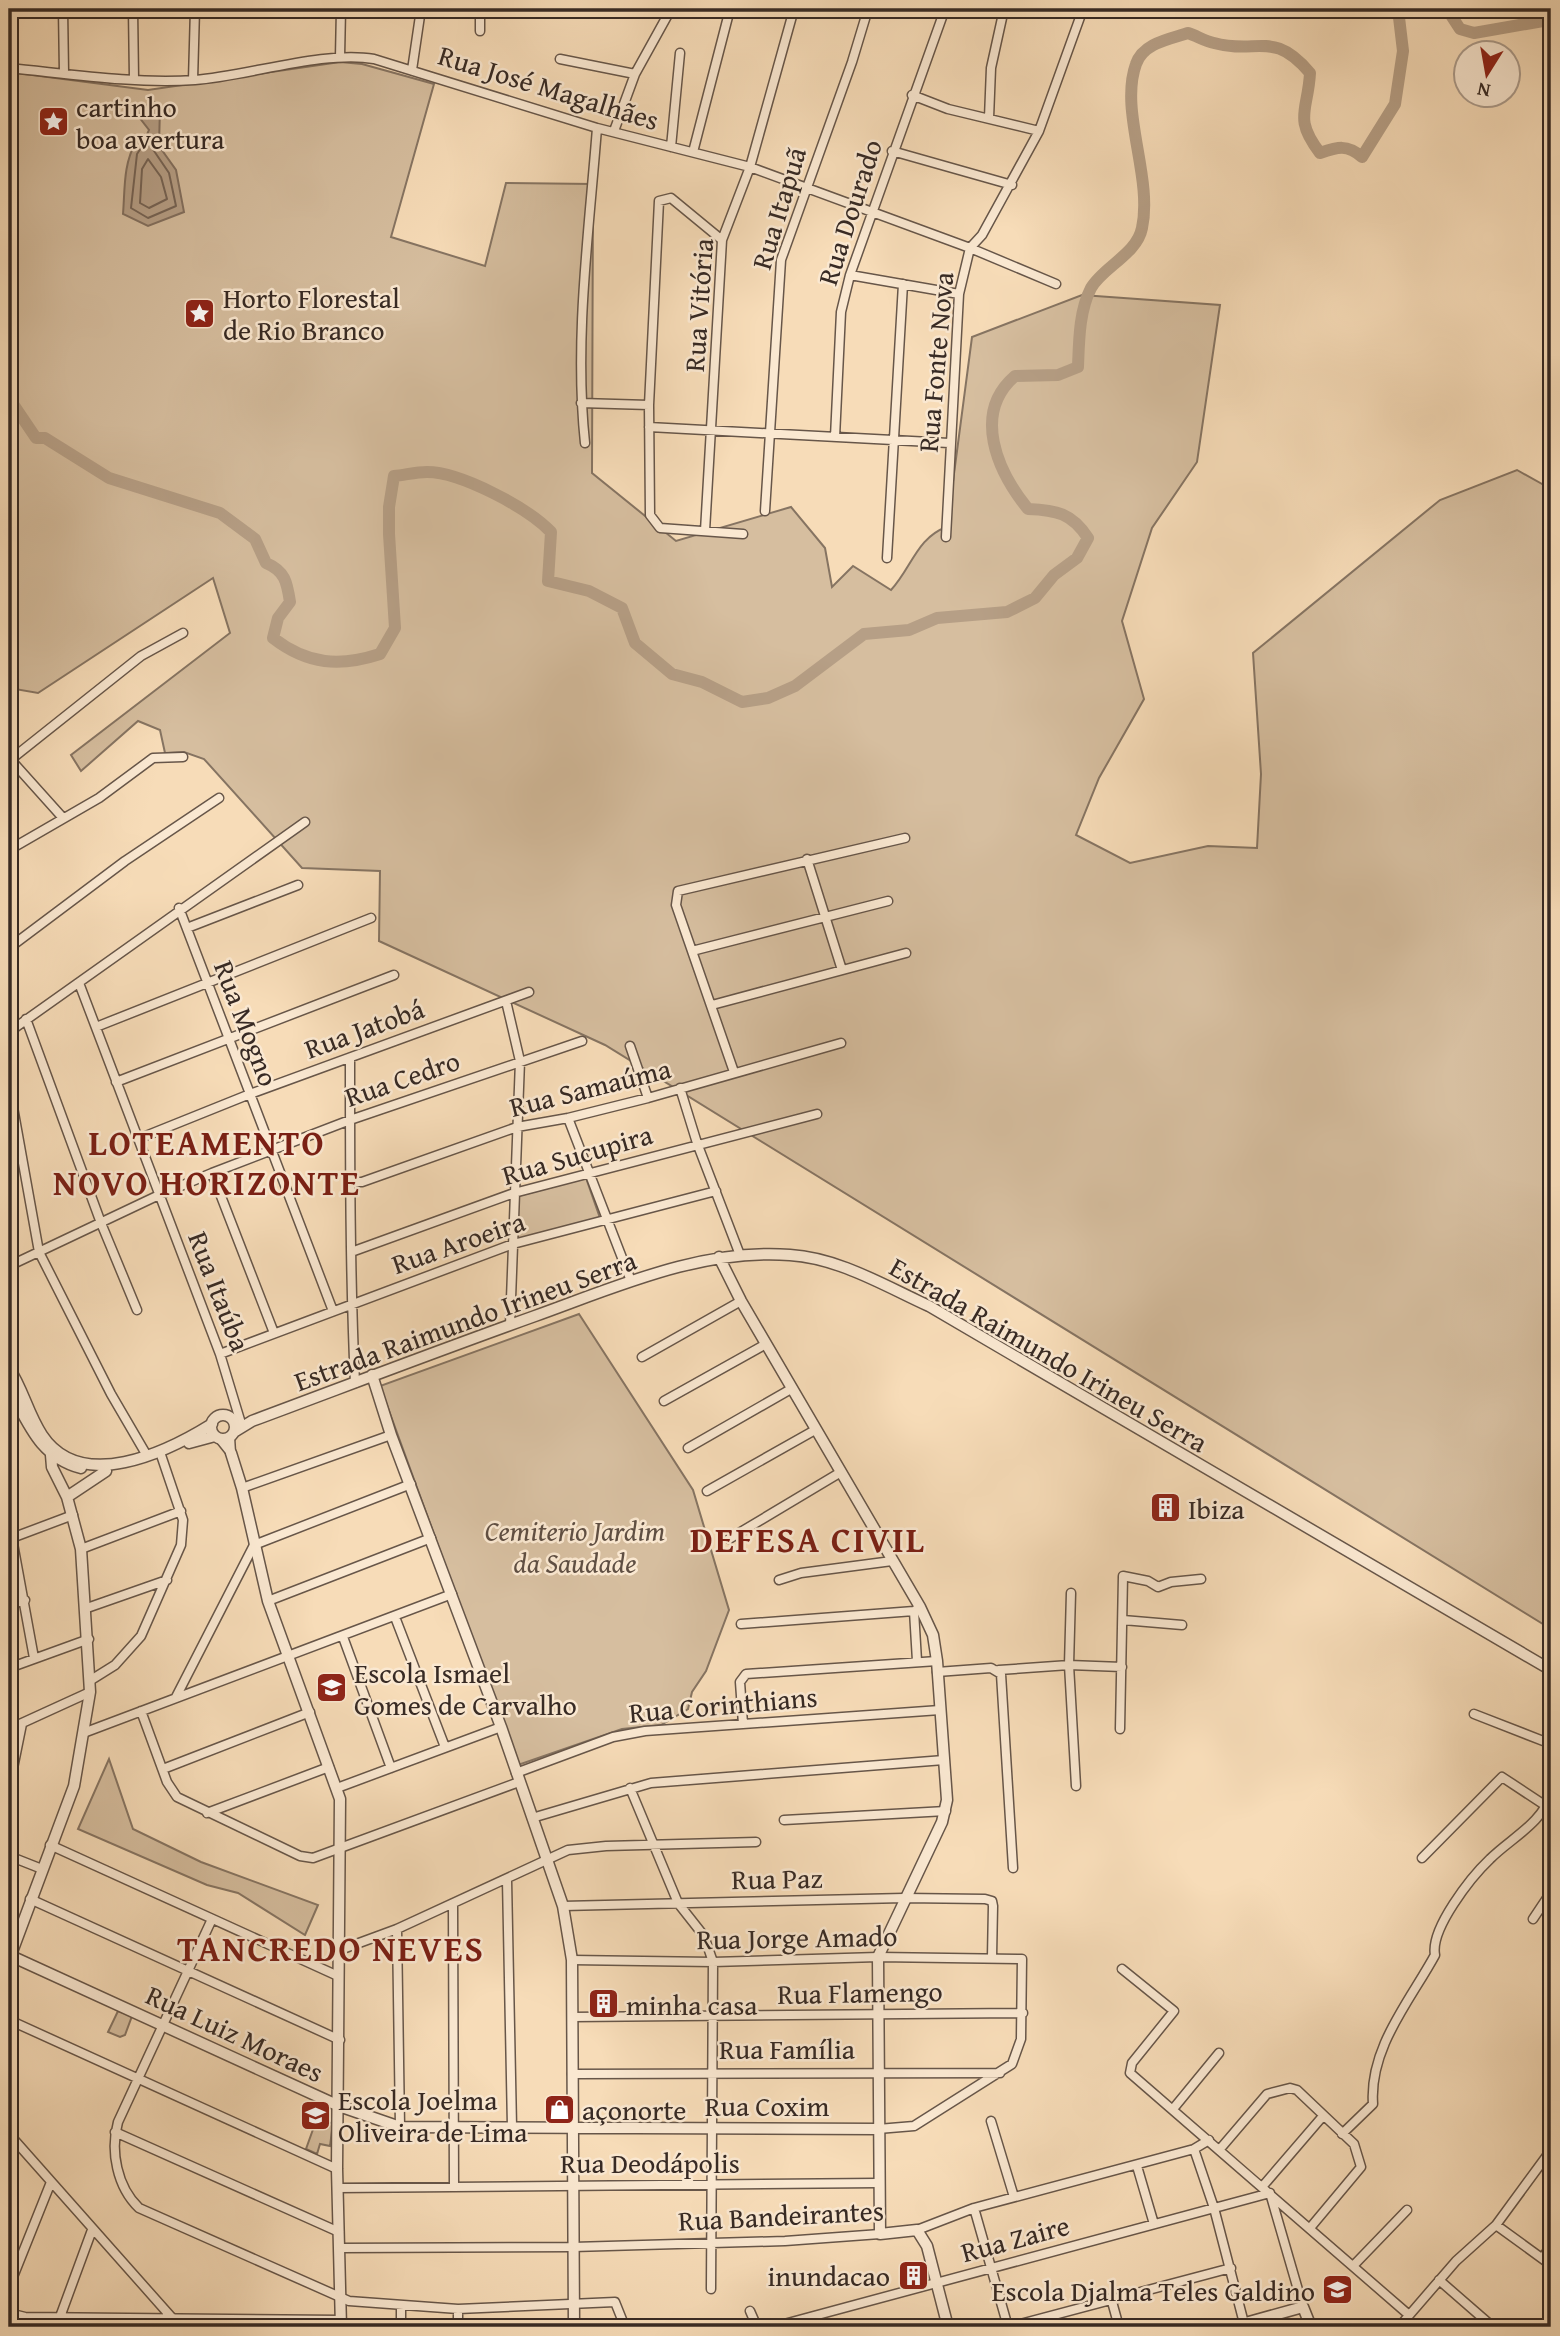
<svg xmlns="http://www.w3.org/2000/svg" width="1560" height="2336" viewBox="0 0 1560 2336" font-family="'Gentium Book Plus',serif">
<rect width="100%" height="100%" fill="#f7dcb8"/>
<filter id="stains"><feTurbulence type="fractalNoise" baseFrequency=".00286" numOctaves="4"/><feColorMatrix values="0 0 0 0 .2 0 0 0 0 .09 0 0 0 0 .02 0 0 0 .5 -.17"/></filter>
<radialGradient id="worn" r=".72"><stop offset=".6" stop-color="#630" stop-opacity="0"/><stop offset="1" stop-color="#630" stop-opacity=".3"/></radialGradient>
<path fill="#d6be9f" stroke="#867462" stroke-width="2" d="M 340,62 L 362,64 L 434,84 L 391,237 L 485,266 L 506,183 L 593,184 L 592,473 L 676,541 L 791,507 L 825,548 L 832,587 L 853,566 L 891,590 C 911,569 917,537 947,527 L 972,337 L 1082,295 L 1220,305 L 1197,462 L 1152,528 L 1122,621 L 1144,699 L 1099,778 L 1076,835 L 1130,863 L 1208,846 L 1257,848 L 1261,774 L 1253,653 L 1440,500 L 1517,470 L 1551,489 L 1551,1629 L 605,1045 L 379,941 L 380,871 L 302,868 L 204,759 L 184,752 L 165,753 L 160,730 L 138,721 L 81,771 L 71,755 L 230,633 L 213,578 L 38,693 L 9,688 L 9,72 L 148,90 Z
M 586,1178 L 600,1218 L 517,1240 L 518,1196 Z
M 579,1314 L 693,1490 L 729,1610 L 706,1671 L 692,1692 L 688,1709 L 661,1725 L 622,1729 L 518,1765 L 380,1386 Z
M 109,1759 L 133,1829 L 201,1862 L 318,1905 L 305,1935 L 238,1893 L 207,1885 L 78,1829 Z
M 118,2011 L 132,2016 L 125,2035 L 120,2037 L 108,2032 Z
M 316,2121 L 333,2123 L 330,2146 L 320,2144 L 317,2154 L 306,2149 Z"/>
<path fill="#b69f86" stroke="#83705f" stroke-width="2" d="M 153,101 L 160,107 L 159,146 L 176,170 L 184,212 L 148,226 L 123,214 C 125,190 123,164 136,142 L 145,139 L 149,130 L 139,117 L 141,109 Z"/>
<g fill="none" stroke-linecap="round" stroke-linejoin="round">
<path stroke="#766455" stroke-width="2" d="M 150,145 L 169,173 L 176,206 L 148,218 L 131,208 L 137,154 L 141,148 Z
M 148,159 L 161,177 L 167,199 L 149,208 L 140,203 L 142,169 Z"/>
<path stroke="#b69f86" stroke-width="12" d="M 1447,9 L 1460,29 L 1474,33 L 1543,21 L 1551,22
M 9,398 L 36,438 L 45,438 L 109,478 L 220,513 L 255,539 L 266,563 C 285,571 287,582 290,602 L 278,618 L 273,638 C 308,665 340,667 380,654 L 395,628 L 389,534 L 389,507 L 394,476 C 405,475 416,472 427,472 C 461,472 528,508 551,532 L 548,581 L 589,591 L 622,608 L 635,643 L 672,674 L 702,682 L 742,702 L 768,698 L 795,686 L 864,634 L 909,630 L 937,618 L 1007,612 L 1035,598 L 1054,575 L 1077,558 L 1088,538 C 1072,513 1056,510 1028,509 C 997,471 972,413 1015,376 L 1058,375 L 1078,367 C 1079,342 1079,311 1091,288 C 1103,267 1137,254 1142,228 C 1153,177 1119,111 1136,64 C 1143,43 1170,39 1188,33 C 1197,36 1205,41 1214,43 C 1258,55 1273,29 1310,73 C 1308,111 1293,118 1320,153 C 1338,147 1347,144 1362,157 L 1395,104 L 1403,51 L 1398,9"/>
<defs>
<path id="minor" d="M 63,9 L 64,73
M 133,9 L 134,79
M 480,31 L 480,9
M 340,57 L 341,9
M 560,59 L 635,74
M 9,68 C 70,74 133,84 195,80 C 248,76 325,50 374,59 L 597,128 L 750,167 L 970,248 L 1056,284
M 412,70 L 421,9
M 193,80 L 195,9
M 912,95 L 948,109 L 1039,131
M 989,118 L 991,68 L 1004,9
M 614,131 L 635,74 L 671,9
M 671,147 L 680,53
M 892,151 L 1012,185
M 693,152 L 730,9
M 722,240 L 671,198 L 659,201 L 649,405 L 650,515 L 660,528 L 743,534
M 850,275 L 959,294
M 581,403 L 649,405
M 649,427 L 949,443
M 835,437 L 841,312 L 850,275 L 945,9
M 585,443 C 574,339 589,232 597,128
M 765,511 L 781,260 L 852,62 L 868,9
M 705,531 L 722,240 L 750,167 L 794,9
M 946,537 L 959,294 L 970,248 L 982,235 L 1039,131 L 1083,9
M 887,558 L 903,284
M 11,760 L 63,818
M 9,761 L 141,656 L 183,633
M 9,850 L 99,798 L 153,758 L 183,757
M 807,859 L 842,970
M 179,908 L 333,1311
M 187,928 L 298,885
M 9,948 L 125,861 L 219,798
M 692,951 L 888,901
M 79,983 L 220,1354 L 240,1420
M 506,1001 L 520,1061 L 510,1325
M 712,1005 L 906,953
M 26,1019 L 101,1223 L 137,1310
M 96,1027 L 371,918
M 9,1032 L 305,822
M 630,1046 L 648,1098
M 350,1058 C 350,1166 350,1274 355,1383
M 734,1072 L 676,905 L 678,891 L 905,838
M 116,1082 L 394,975
M 9,1085 L 39,1252 L 111,1394 L 146,1454
M 680,1088 L 697,1143 L 740,1255
M 568,1118 L 631,1281
M 138,1139 L 250,1094 L 529,992
M 212,1173 L 274,1333
M 352,1182 L 362,1182 L 517,1127 L 568,1118 L 648,1098 L 841,1043
M 354,1251 L 514,1193 L 817,1114
M 9,1266 L 159,1195 L 212,1173 L 350,1120 L 582,1041
M 220,1354 L 513,1244 L 716,1191
M 642,1357 L 741,1301
M 664,1401 L 766,1344
M 230,1437 L 231,1453
M 219,1438 L 231,1453
M 688,1448 L 791,1389
M 242,1488 L 391,1435
M 707,1491 L 815,1430
M 12,1538 L 34,1658
M 9,1539 L 73,1515
M 729,1539 L 841,1472
M 81,1549 L 181,1511
M 779,1580 L 801,1573 L 892,1561
M 1071,1593 L 1069,1665 L 1076,1786
M 268,1601 L 431,1538
M 9,1605 L 25,1600
M 87,1608 L 167,1580
M 914,1611 L 917,1661
M 395,1617 L 445,1747
M 1123,1620 L 1182,1625
M 741,1624 L 914,1611 L 920,1607
M 343,1637 L 391,1768
M 9,1668 L 89,1639
M 999,1670 L 1069,1665 L 1122,1667
M 937,1672 L 991,1668 L 1001,1674 L 1013,1868
M 91,1680 L 115,1665 L 141,1636 L 181,1545 L 183,1520 L 161,1455
M 176,1697 L 254,1545 L 411,1484
M 141,1711 L 167,1782 L 177,1797 L 300,1856 L 313,1858 L 519,1782
M 1474,1714 L 1551,1744
M 743,1724 L 740,1682 L 746,1674 L 937,1661
M 9,1729 L 90,1692
M 1120,1729 L 1123,1576 L 1148,1581 L 1158,1587 L 1171,1582 L 1201,1579
M 86,1732 L 452,1594
M 163,1769 L 310,1712
M 516,1773 L 613,1737 L 645,1731 L 940,1710
M 9,1788 L 22,1724
M 337,1788 L 501,1727
M 630,1788 L 678,1903 L 704,1936 L 713,1962 L 711,2289
M 207,1813 L 329,1767
M 532,1818 L 651,1783 L 944,1760
M 784,1820 L 946,1811
M 50,1845 L 338,1976
M 9,1856 L 42,1869
M 1422,1858 L 1502,1777 L 1546,1806
M 507,1880 L 512,2127
M 30,1899 L 340,2040
M 453,1904 L 454,2187
M 563,1906 L 904,1898 L 985,1899 L 992,1901 L 993,1906 L 992,1957
M 212,1919 L 118,2122 C 110,2151 117,2187 139,2208 L 349,2301 L 458,2309 L 615,2302 L 625,2327
M 1533,1919 L 1551,1892
M 397,1929 L 400,2127
M 340,1950 L 397,1929 L 568,1850 L 606,1846 L 756,1842
M 572,1960 L 713,1962 L 878,1957 L 1022,1959 L 1021,2039 L 1012,2064 L 914,2126 L 878,2129
M 1122,1969 L 1174,2011 L 1132,2063 L 1130,2073 L 1409,2315
M 572,2017 L 1023,2013
M 9,2020 L 337,2169
M 572,2074 L 1000,2073
M 1173,2109 L 1219,2053
M 991,2121 L 1014,2197
M 115,2132 L 339,2232
M 9,2134 L 173,2319
M 1342,2134 L 1373,2104 C 1369,2048 1410,2001 1435,1955 C 1430,1929 1471,1877 1490,1859 C 1511,1838 1543,1823 1551,1793
M 1194,2149 L 1214,2208 L 1245,2327
M 1220,2149 L 1267,2094 L 1290,2088 L 1297,2090 L 1354,2144 L 1361,2167 L 1310,2228
M 1137,2166 L 1154,2224
M 1262,2187 L 1323,2116
M 338,2188 L 878,2183
M 974,2208 L 1008,2327
M 1496,2225 L 1551,2265
M 917,2230 L 974,2208 L 1194,2149 L 1209,2140
M 340,2248 L 573,2247 L 785,2241 L 880,2234
M 1543,2257 L 1551,2246
M 1353,2266 L 1407,2210
M 1439,2280 L 1493,2327
M 9,2287 L 51,2182
M 1111,2298 L 1119,2327
M 458,2309 L 458,2327
M 750,2311 L 757,2327
M 9,2313 L 25,2317 L 341,2320
M 60,2317 L 92,2230
M 813,2317 L 816,2327
M 401,2327 L 401,2306
M 773,2327 L 1270,2193 L 1303,2307
M 1009,2327 L 1231,2268
M 1399,2327 L 1456,2261 L 1496,2225 L 1551,2150"/>
<path id="tertiary" d="M 719,1257 L 741,1301 L 920,1607 L 933,1635 L 937,1661 L 947,1800 L 942,1822 L 878,1957 L 880,2234 L 917,2230 L 927,2246 L 948,2327
M 9,1368 C 23,1389 28,1414 42,1435 C 81,1494 167,1452 212,1424
M 372,1375 L 391,1435 L 501,1727 L 563,1906 L 572,1960 L 574,2327
M 9,1388 C 28,1422 39,1457 81,1468
M211 1427a12 12 0 1 1 24 0a12 12 0 1 1-24 0Z
M 234,1432 L 252,1421 C 346,1386 440,1350 535,1316 C 616,1287 702,1248 790,1255 C 839,1258 885,1286 929,1306 L 1551,1670
M 189,1443 L 215,1436
M 231,1453 L 242,1488 L 268,1601 L 340,1799 L 337,2169 L 341,2327
M 67,1497 L 106,1471
M 11,1956 L 339,2106 L 400,2127 L 878,2129
M 9,1960 L 74,1786 L 90,1692 L 81,1549 L 67,1497 L 52,1467 L 51,1455
M 1231,2327 L 1303,2307 L 1311,2327"/>
</defs>
<use href="#minor" stroke="#675649" stroke-width="11"/>
<use href="#tertiary" stroke="#675649" stroke-width="13"/>
<use href="#minor" stroke="#fae8d1" stroke-width="8"/>
<use href="#tertiary" stroke="#fae8d1" stroke-width="10"/>
</g>
<defs>
<symbol id="sight-square" viewBox="-11 -11 22 22"><rect x="-9" y="-9" width="18" height="18" rx="4" fill="#8f2418" stroke="#fae8d1"/><path d="M0-6L1.8-2.2L6-1.7L2.9 1.2L3.7 5.4L0 3.3L-3.7 5.4L-2.9 1.2L-6-1.7L-1.8-2.2Z" fill="#fff"/></symbol>
<symbol id="building-square" viewBox="-11 -11 22 22"><rect x="-9" y="-9" width="18" height="18" rx="4" fill="#8f2418" stroke="#fae8d1"/><path d="M-4-6H4V6H1V3H-1V6H-4ZM-2.5-4.3h1.7v1.8h-1.7ZM.8-4.3h1.7v1.8H.8ZM-2.5-1h1.7V.8h-1.7ZM.8-1h1.7V.8H.8Z" fill="#fff"/></symbol>
<symbol id="school-square" viewBox="-11 -11 22 22"><rect x="-9" y="-9" width="18" height="18" rx="4" fill="#8f2418" stroke="#fae8d1"/><path d="M0-5L7-2L0 1L-7-2ZM-4 1L0 2.5L4 1V4Q0 6-4 4Z" fill="#fff"/></symbol>
<symbol id="shop-square" viewBox="-11 -11 22 22"><rect x="-9" y="-9" width="18" height="18" rx="4" fill="#8f2418" stroke="#fae8d1"/><path d="M-5-2.5h2.3a2.7 3.5 0 0 1 5.4 0H5L5.5 6h-11ZM-1.5-2.5h3a1.5 2.3 0 0 0-3 0Z" fill="#fff"/></symbol>
</defs>
<g fill-rule="evenodd">
<use href="#sight-square" x="36" y="104" width="35" height="35"/>
<use href="#sight-square" x="182" y="296" width="35" height="35"/>
<use href="#building-square" x="1148" y="1490" width="35" height="35"/>
<use href="#school-square" x="314" y="1670" width="35" height="35"/>
<use href="#building-square" x="586" y="1986" width="35" height="35"/>
<use href="#shop-square" x="542" y="2092" width="35" height="35"/>
<use href="#school-square" x="298" y="2098" width="35" height="35"/>
<use href="#building-square" x="896" y="2258" width="35" height="35"/>
<use href="#school-square" x="1320" y="2272" width="35" height="35"/>
</g>
<g text-anchor="middle" dominant-baseline="central" stroke-width="5" stroke-linejoin="round" paint-order="stroke">
<g font-size="28" fill="#372a24" stroke="#fae8d1">
<text transform="translate(549 87) rotate(17)">Rua José Magalhães</text>
<text transform="translate(778 208) rotate(-73)">Rua Itapuã</text>
<text transform="translate(849 212) rotate(-72)">Rua Dourado</text>
<text transform="translate(698 305) rotate(-86)">Rua Vitória</text>
<text transform="translate(935 362) rotate(-85)">Rua Fonte Nova</text>
<text transform="translate(247 1023) rotate(69)">Rua Mogno</text>
<text transform="translate(364 1028) rotate(-20)">Rua Jatobá</text>
<text transform="translate(402 1078) rotate(-19)">Rua Cedro</text>
<text transform="translate(590 1087) rotate(-14)">Rua Samaúma</text>
<text transform="translate(577 1154) rotate(-16)">Rua Sucupira</text>
<text transform="translate(458 1242) rotate(-19)">Rua Aroeira</text>
<text transform="translate(220 1291) rotate(69)">Rua Itaúba</text>
<text transform="translate(465 1320) rotate(-20)">Estrada Raimundo Irineu Serra</text>
<text transform="translate(1049 1354) rotate(30)">Estrada Raimundo Irineu Serra</text>
<text transform="translate(723 1704) rotate(-5)">Rua Corinthians</text>
<text transform="translate(777 1878) rotate(-1)">Rua Paz</text>
<text transform="translate(797 1937) rotate(-1)">Rua Jorge Amado</text>
<text transform="translate(860 1992) rotate(-1)">Rua Flamengo</text>
<text transform="translate(235 2033) rotate(25)">Rua Luiz Moraes</text>
<text x="787" y="2048">Rua Família</text>
<text x="767" y="2105">Rua Coxim</text>
<text x="650" y="2162">Rua Deodápolis</text>
<text transform="translate(781 2215) rotate(-3)">Rua Bandeirantes</text>
<text transform="translate(1015 2238) rotate(-15)">Rua Zaire</text>
</g>
<g font-size="28" fill="#372a24" stroke="#fae8d1" text-anchor="start">
<text x="76" y="106">cartinho<tspan x="76" dy="32">boa avertura</tspan></text>
<text x="223" y="297">Horto Florestal<tspan x="223" dy="32">de Rio Branco</tspan></text>
<text x="1188" y="1508">Ibiza</text>
<text x="354" y="1672">Escola Ismael<tspan x="354" dy="32">Gomes de Carvalho</tspan></text>
<text x="626" y="2004">minha casa</text>
<text x="338" y="2099">Escola Joelma<tspan x="338" dy="32">Oliveira de Lima</tspan></text>
<text x="582" y="2109">açonorte</text>
<text x="890" y="2275" text-anchor="end">inundacao</text>
<text x="1315" y="2290" text-anchor="end">Escola Djalma Teles Galdino</text>
</g>
<g font-size="28" font-style="italic" fill="#5f4f43" stroke="#fae8d1">
<text x="575" y="1530">Cemiterio Jardim<tspan x="575" dy="32">da Saudade</tspan></text>
</g>
<g font-size="35" font-weight="bold" letter-spacing="2" fill="#7a1f14" stroke="#fae8d1">
<text x="207" y="1142">LOTEAMENTO<tspan x="207" dy="40">NOVO HORIZONTE</tspan></text>
<text x="808" y="1539">DEFESA CIVIL</text>
<text x="331" y="1948">TANCREDO NEVES</text>
</g>
</g>
<rect width="1560" height="2336" fill="none" stroke="#f7dcb8" stroke-width="35"/>
<rect x="10" y="10" width="1539" height="2315" fill="none" stroke="#372a24" stroke-width="3.5"/>
<rect x="18" y="18" width="1525" height="2301" fill="none" stroke="#372a24" stroke-width="2"/>
<g transform="translate(1487 74) rotate(191)"><circle r="33" fill="#fae8d1" stroke="#ac9c8c" stroke-width="2"/>
<path d="M0-5L12 26L0 18L-12 26Z" fill="#8f2418"/>
<text y="-10" font-size="19" font-weight="bold" text-anchor="middle" fill="#372a24">N</text>
</g>
<rect width="100%" height="100%" filter="url(#stains)"/>
<rect width="100%" height="100%" fill="url(#worn)"/>
</svg>
